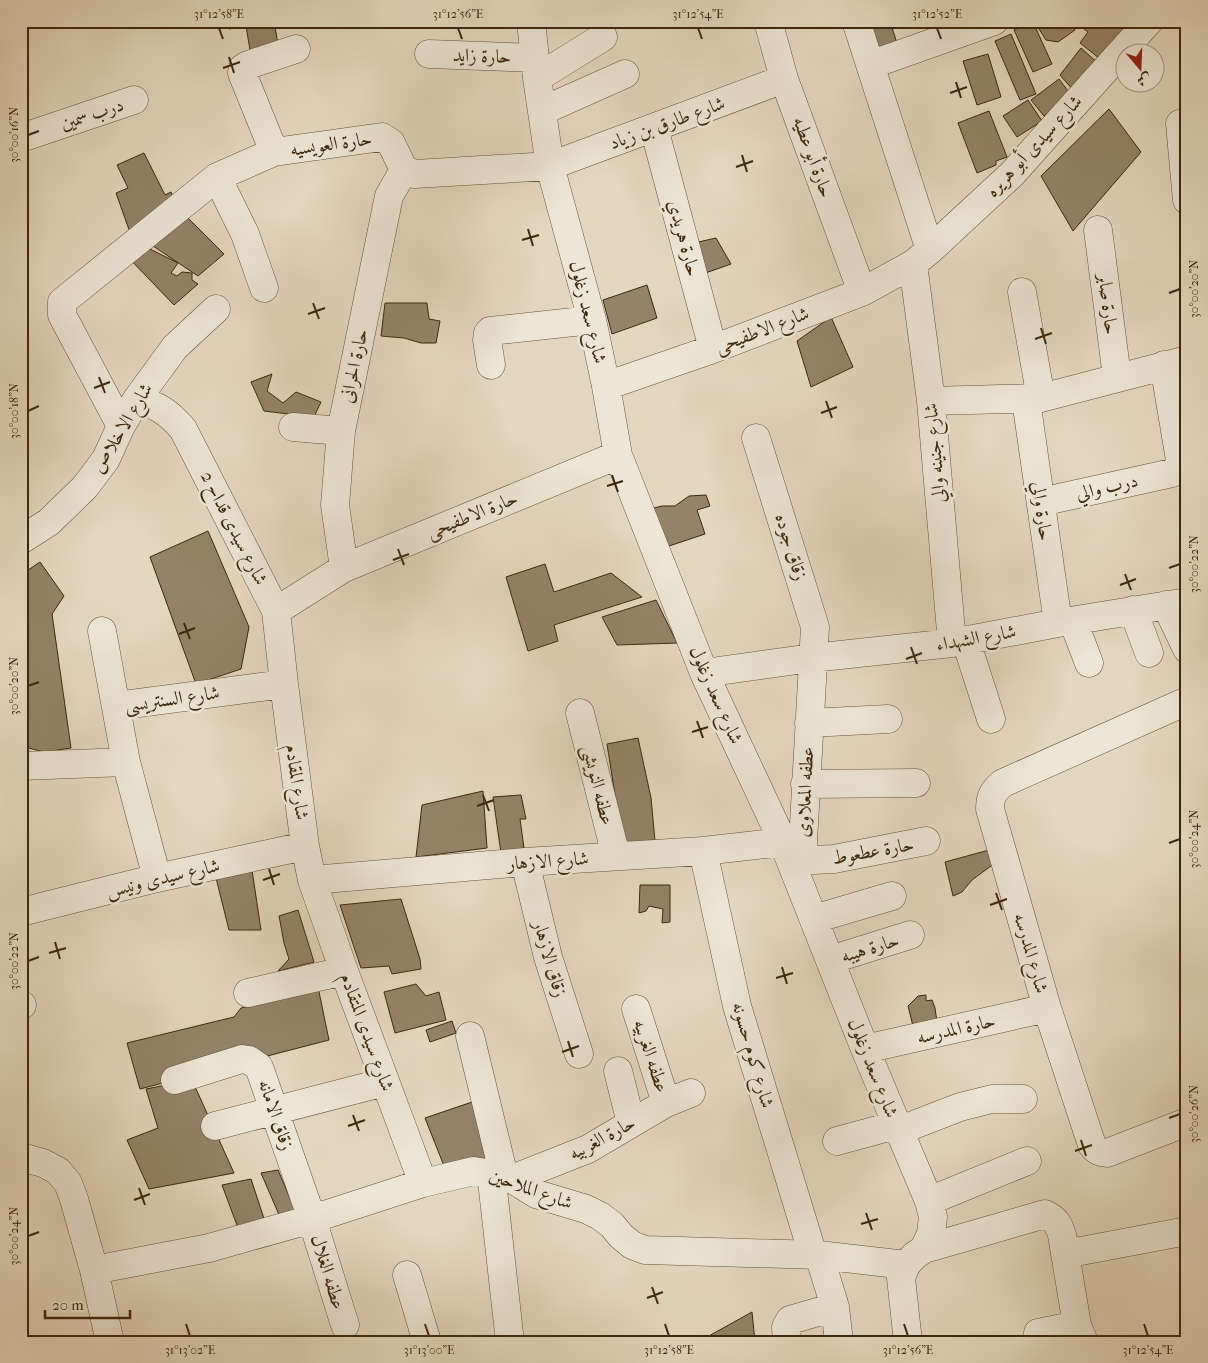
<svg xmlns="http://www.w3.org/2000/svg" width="1208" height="1363" viewBox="0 0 1208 1363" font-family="'IM FELL French Canon',Amiri,serif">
<rect width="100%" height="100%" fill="#e4d7bf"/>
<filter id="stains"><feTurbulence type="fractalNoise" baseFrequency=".004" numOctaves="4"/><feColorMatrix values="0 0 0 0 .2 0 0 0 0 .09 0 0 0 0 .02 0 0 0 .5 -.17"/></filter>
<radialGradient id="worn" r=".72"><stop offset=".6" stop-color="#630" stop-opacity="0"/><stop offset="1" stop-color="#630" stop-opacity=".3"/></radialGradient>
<path fill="#948369" stroke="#3d270c" d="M 228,21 L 262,21 L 263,27 L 275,26 L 279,51 L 251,56 L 246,26 L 229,29 Z
M 869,21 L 890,21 L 900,53 L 880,59 Z
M 1034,21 L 1069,21 L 1075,30 L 1058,42 L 1046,40 Z
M 1074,21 L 1124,21 L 1131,27 L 1104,62 L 1080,43 L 1088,32 Z
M 1033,22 L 1052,64 L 1033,72 L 1014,30 Z
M 1011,34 L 1036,94 L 1020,100 L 995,41 Z
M 1081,48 L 1099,64 L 1074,91 L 1060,75 Z
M 988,54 L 1001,97 L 977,105 L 963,61 Z
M 1059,79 L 1071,95 L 1044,116 L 1031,100 Z
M 1028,100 L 1042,121 L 1017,137 L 1003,116 Z
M 1109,109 L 1141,152 L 1073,231 L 1041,176 Z
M 989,111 L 1007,157 L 996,161 L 996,165 L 977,173 L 958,123 Z
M 144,153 L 165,195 L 171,192 L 178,207 L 132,238 L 116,193 L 128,188 L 117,165 Z
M 186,216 L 224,254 L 198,276 L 150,244 Z
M 716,238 L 731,264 L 694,277 L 685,245 Z
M 146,247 L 178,263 L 171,273 L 177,276 L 182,272 L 192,273 L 192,280 L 198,284 L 174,305 L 127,256 Z
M 647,285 L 657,318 L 612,334 L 603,300 Z
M 385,303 L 427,303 L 429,319 L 440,321 L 436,343 L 421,343 L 404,338 L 381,336 Z
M 831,317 L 853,367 L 811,387 L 797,341 Z
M 272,374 L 267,391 L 283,403 L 296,392 L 321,402 L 314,417 L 264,411 L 251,382 Z
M 706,495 L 710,506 L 697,510 L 705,534 L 663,548 L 650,509 L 662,506 L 675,506 L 689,496 Z
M 208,531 L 249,627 L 241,669 L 196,684 L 150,557 Z
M 40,562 L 64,596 L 52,614 L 71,748 L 44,752 L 21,746 L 21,575 Z
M 545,564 L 554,592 L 611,573 L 642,597 L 554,625 L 558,641 L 528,651 L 506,577 Z
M 656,600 L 677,643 L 617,645 L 602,617 Z
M 638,738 L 651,798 L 655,841 L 623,846 L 607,744 Z
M 483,791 L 487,848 L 416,857 L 422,805 Z
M 521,795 L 526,819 L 520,819 L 524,848 L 501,853 L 493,797 Z
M 989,850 L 995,863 L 972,880 L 962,892 L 953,896 L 945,862 Z
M 252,870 L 261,930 L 229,930 L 216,878 Z
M 640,885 L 670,885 L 670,922 L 662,923 L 663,909 L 649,906 L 646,911 L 639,913 Z
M 401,899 L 420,959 L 421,969 L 392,974 L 389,966 L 361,968 L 340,905 Z
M 298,910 L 314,962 L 278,971 L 289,959 L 284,943 L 279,916 Z
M 416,984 L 426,996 L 439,992 L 446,1020 L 395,1033 L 384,992 Z
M 318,987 L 329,1040 L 140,1089 L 127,1043 L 234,1017 L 241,1008 Z
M 926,995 L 926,1001 L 932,1000 L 935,1008 L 938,1029 L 915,1034 L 908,1006 L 918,996 Z
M 452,1021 L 456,1033 L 430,1042 L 426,1030 Z
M 192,1080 L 234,1173 L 149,1189 L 127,1140 L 158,1128 L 146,1089 Z
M 478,1100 L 496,1163 L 446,1171 L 425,1118 Z
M 278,1170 L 298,1217 L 283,1224 L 261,1173 Z
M 251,1179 L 270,1237 L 244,1244 L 222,1185 Z
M 752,1312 L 755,1342 L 698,1342 Z"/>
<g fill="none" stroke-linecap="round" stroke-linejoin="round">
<defs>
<path id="minor" d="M 531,21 L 537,78 L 550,166 L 592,320 L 606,386 L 618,455 L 704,673 L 783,842 L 865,1049 L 929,1201 L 933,1217 L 931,1234 L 924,1249 L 914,1256 L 906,1265 L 901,1278 L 908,1342
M 768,21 L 784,79 L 862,292
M 856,21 L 930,250
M 429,54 L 535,58
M 870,65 L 994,21
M 537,78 L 603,37
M 542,111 L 625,74
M 1180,124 L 1187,200
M 654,128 L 713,349
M 21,138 L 134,100
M 274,152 L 242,73 L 243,68 L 248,65 L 296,49
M 217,177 L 245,234 L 264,288
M 1098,230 L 1117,377
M 913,264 L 931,401 L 952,643
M 1022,292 L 1041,398
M 491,365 L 487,340 L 488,333 L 490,331 L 592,320
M 606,386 L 713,349 L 862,292 L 913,264 L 930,250 L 1012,174 L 1149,21
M 137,399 C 159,406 169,413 183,429 L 276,611 L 284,684 L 305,846 L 312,880 L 344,971 L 423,1183
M 1026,400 L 1058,623
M 931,401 L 1041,398 L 1187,360
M 121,426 L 62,315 L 62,302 L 217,177 L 274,152 L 382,137 L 391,143 L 404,170 L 415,174 L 550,166 L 784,79
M 293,427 L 341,431
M 756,438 L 815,627 L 802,860
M 1041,502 L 1172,473 L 1177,470 L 1180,460 L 1164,365
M 21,540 L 49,522 L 85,487 L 106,459 L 121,426 L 137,399 L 175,347 L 216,309
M 344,568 L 335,505 L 341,431 L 389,196 L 404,170
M 1166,605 L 1187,649
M 1133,610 L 1149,653
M 276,611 L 344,568 L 618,455
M 1073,621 L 1089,663
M 102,631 L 126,762 L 157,878
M 966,641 L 991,719
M 704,673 L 812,658 L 952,643 L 1058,623 L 1187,602
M 1187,701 L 1003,783 C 993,791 990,797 990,809 L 1047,1008 L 1092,1145 C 1096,1151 1100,1152 1107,1153 L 1187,1122
M 116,706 L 284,684
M 580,713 L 616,856
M 809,723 L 888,719
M 21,766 L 126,762
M 805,784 L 916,783
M 703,851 L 737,1006 L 813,1255
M 791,861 L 834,859 L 926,841
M 525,862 L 548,957 L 579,1054
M 312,880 L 525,862 L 703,851 L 783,842
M 21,912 L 157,878 L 305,846
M 814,919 L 892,896
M 830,960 L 910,935
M 248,993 L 344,971
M 21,1005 L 22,1005
M 636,1009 L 666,1103
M 470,1036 L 504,1176
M 865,1049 L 1047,1008
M 618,1071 L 631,1123
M 175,1080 L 242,1059 L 249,1060 L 259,1067 L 312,1219 L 345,1325
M 215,1126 L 385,1082
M 898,1131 L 960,1107 L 992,1099 L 1023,1099
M 837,1141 L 896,1125
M 21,1157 L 43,1163 L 58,1171 L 68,1183 L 74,1199 L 94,1270 L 110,1342
M 491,1172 L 510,1342
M 512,1179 L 588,1149 L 666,1103 L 691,1093
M 929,1201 L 1027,1161
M 924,1249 L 1045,1214 C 1055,1219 1059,1224 1062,1235 L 1077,1325 L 1084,1342
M 1065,1254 L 1187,1231
M 819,1255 L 835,1307 L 839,1342
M 94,1270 L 209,1248 L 312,1219 L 423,1183 L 474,1171 L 504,1176 L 512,1179 L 536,1194 L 586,1209 L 600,1216 L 612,1225 L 621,1236 L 632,1245 L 645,1250 L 819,1255 L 906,1265
M 407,1275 L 427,1342
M 1038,1333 L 1077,1325
M 787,1342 L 786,1327 L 790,1320 L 835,1307"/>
</defs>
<use href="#minor" stroke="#675339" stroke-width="29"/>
<use href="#minor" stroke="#ede5d5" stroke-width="28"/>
</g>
<path fill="none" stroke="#3d270c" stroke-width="2" d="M 219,28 L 223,39M 458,28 L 462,39M 698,28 L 702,39M 937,28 L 941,39M 229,57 L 234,73M 223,68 L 240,62M 956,82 L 961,98M 950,93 L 967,87M 28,135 L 39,131M 742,155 L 747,172M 736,167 L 753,161M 528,229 L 533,246M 522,240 L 539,235M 1169,293 L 1180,289M 313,303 L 319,319M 308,314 L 325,308M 1041,328 L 1046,344M 1035,339 L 1052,333M 99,377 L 105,393M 94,388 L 110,382M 826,401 L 832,418M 28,411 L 39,406M 821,413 L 837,407M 612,475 L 618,492M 607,486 L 623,481M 398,549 L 404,565M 393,560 L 409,554M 1169,568 L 1180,564M 1125,574 L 1131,590M 1120,585 L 1136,579M 184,623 L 190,639M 179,634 L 195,628M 911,647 L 917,664M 906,659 L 922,653M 28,686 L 39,682M 697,721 L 703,738M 692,732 L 708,727M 483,795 L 489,811M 477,806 L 494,800M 1169,843 L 1180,839M 269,869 L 274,885M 263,880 L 280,874M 996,893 L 1002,910M 990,905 L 1007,899M 55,942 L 60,959M 49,953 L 66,948M 28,961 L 39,957M 782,967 L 787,984M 776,978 L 793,973M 568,1041 L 573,1057M 562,1052 L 579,1046M 353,1115 L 359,1131M 1169,1118 L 1180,1114M 348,1126 L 365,1120M 1081,1140 L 1086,1156M 1075,1151 L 1092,1145M 139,1188 L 145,1205M 134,1200 L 150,1194M 866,1213 L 872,1230M 861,1224 L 878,1219M 28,1236 L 39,1232M 652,1287 L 658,1304M 647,1298 L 663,1292M 186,1324 L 190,1336M 425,1324 L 429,1336M 665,1324 L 669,1336M 904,1324 L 908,1336M 1144,1324 L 1148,1336"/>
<g text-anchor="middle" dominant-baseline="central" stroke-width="5" stroke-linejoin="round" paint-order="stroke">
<g font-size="19" fill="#3d270c" stroke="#ede5d5">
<text transform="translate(482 56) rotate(2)">حارة زايد</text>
<text transform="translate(92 114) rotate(-18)">درب سمين</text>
<text transform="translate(667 123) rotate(-20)">شارع طارق بن زياد</text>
<text transform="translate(331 144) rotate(-8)">حارة العويسيه</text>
<text transform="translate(1034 146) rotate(-47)">شارع سيدى أبو هريره</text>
<text transform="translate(813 157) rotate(70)">حارة أبو عطيه</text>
<text transform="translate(684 238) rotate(75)">حارة هريدي</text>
<text transform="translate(1108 304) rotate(83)">حارة صابر</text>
<text transform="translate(588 312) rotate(76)">شارع سعد زغلول</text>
<text transform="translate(762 330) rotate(-21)">شارع الاطفيحى</text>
<text transform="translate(354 366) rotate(-78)">حارة الحرانى</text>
<text transform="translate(122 428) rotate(-59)">شارع الاخلاص</text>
<text transform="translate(935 453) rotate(-95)">شارع جنينه والي</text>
<text transform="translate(1107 487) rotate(-13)">درب والي</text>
<text transform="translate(1042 511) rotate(82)">حارة والي</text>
<text transform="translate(472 515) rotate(-22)">حارة الاطفيحى</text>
<text transform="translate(234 528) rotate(63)">شارع سيدى قداح 2</text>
<text transform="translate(791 547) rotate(73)">زقاق جوده</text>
<text transform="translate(976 638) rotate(-10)">شارع الشهداء</text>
<text transform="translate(716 695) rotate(66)">شارع سعد زغلول</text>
<text transform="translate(172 699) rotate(-8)">شارع السنتريسى</text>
<text transform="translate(297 782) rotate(82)">شارع المقادم</text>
<text transform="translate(598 785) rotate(76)">عطفه النويشى</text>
<text transform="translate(805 792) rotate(-87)">عطفه المعلاوى</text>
<text transform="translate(873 851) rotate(-10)">حارة عطعوط</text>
<text transform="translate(548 861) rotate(-4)">شارع الازهار</text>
<text transform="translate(163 878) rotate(-13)">شارع سيدى ونيس</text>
<text transform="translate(870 948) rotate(-17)">حارة هيبه</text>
<text transform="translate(1031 953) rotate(74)">شارع المدرسه</text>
<text transform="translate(550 959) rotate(74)">زقاق الازهار</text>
<text transform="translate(956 1029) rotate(-13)">حارة المدرسه</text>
<text transform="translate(367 1032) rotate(70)">شارع سيدى المتقادم</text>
<text transform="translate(753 1055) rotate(74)">شارع كوم حسونه</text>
<text transform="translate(651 1056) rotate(72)">عطفه الغربيه</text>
<text transform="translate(873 1068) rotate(68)">شارع سعد زغلول</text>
<text transform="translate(276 1115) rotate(71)">زقاق الامانه</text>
<text transform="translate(602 1138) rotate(-28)">حارة الغربيه</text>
<text transform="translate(531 1189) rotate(20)">شارع الملاحين</text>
<text transform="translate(328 1272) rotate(73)">عطفه الغلال</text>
</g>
</g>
<rect width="1208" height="1363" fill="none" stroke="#e4d7bf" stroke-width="55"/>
<g transform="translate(1140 68) rotate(161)"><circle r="24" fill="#ede5d5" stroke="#a79985"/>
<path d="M0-4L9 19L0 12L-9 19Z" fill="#8f2418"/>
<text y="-8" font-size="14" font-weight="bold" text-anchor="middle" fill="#3d270c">ش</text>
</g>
<path d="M45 1310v8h85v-8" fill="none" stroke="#3d270c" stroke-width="2.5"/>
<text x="52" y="1310" font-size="15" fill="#3d270c" stroke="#ede5d5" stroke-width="4" paint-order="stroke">20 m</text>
<rect x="28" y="28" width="1152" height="1308" fill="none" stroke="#3d270c" stroke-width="2"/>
<g font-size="12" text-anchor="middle" fill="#3d270c">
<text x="219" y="18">31°12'58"E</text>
<text x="458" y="18">31°12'56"E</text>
<text x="698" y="18">31°12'54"E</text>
<text x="937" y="18">31°12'52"E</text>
<text transform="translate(14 135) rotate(-90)" y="4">30°00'16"N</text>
<text transform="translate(1194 289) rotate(-90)" y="4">30°00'20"N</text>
<text transform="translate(14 411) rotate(-90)" y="4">30°00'18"N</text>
<text transform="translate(1194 564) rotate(-90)" y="4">30°00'22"N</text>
<text transform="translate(14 686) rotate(-90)" y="4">30°00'20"N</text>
<text transform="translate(1194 839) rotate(-90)" y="4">30°00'24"N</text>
<text transform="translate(14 961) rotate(-90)" y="4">30°00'22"N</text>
<text transform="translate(1194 1114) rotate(-90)" y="4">30°00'26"N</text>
<text transform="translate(14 1236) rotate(-90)" y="4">30°00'24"N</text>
<text x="190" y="1354">31°13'02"E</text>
<text x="429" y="1354">31°13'00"E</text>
<text x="669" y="1354">31°12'58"E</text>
<text x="908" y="1354">31°12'56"E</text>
<text x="1148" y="1354">31°12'54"E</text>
</g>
<rect width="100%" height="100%" filter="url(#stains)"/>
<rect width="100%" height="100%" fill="url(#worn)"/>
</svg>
